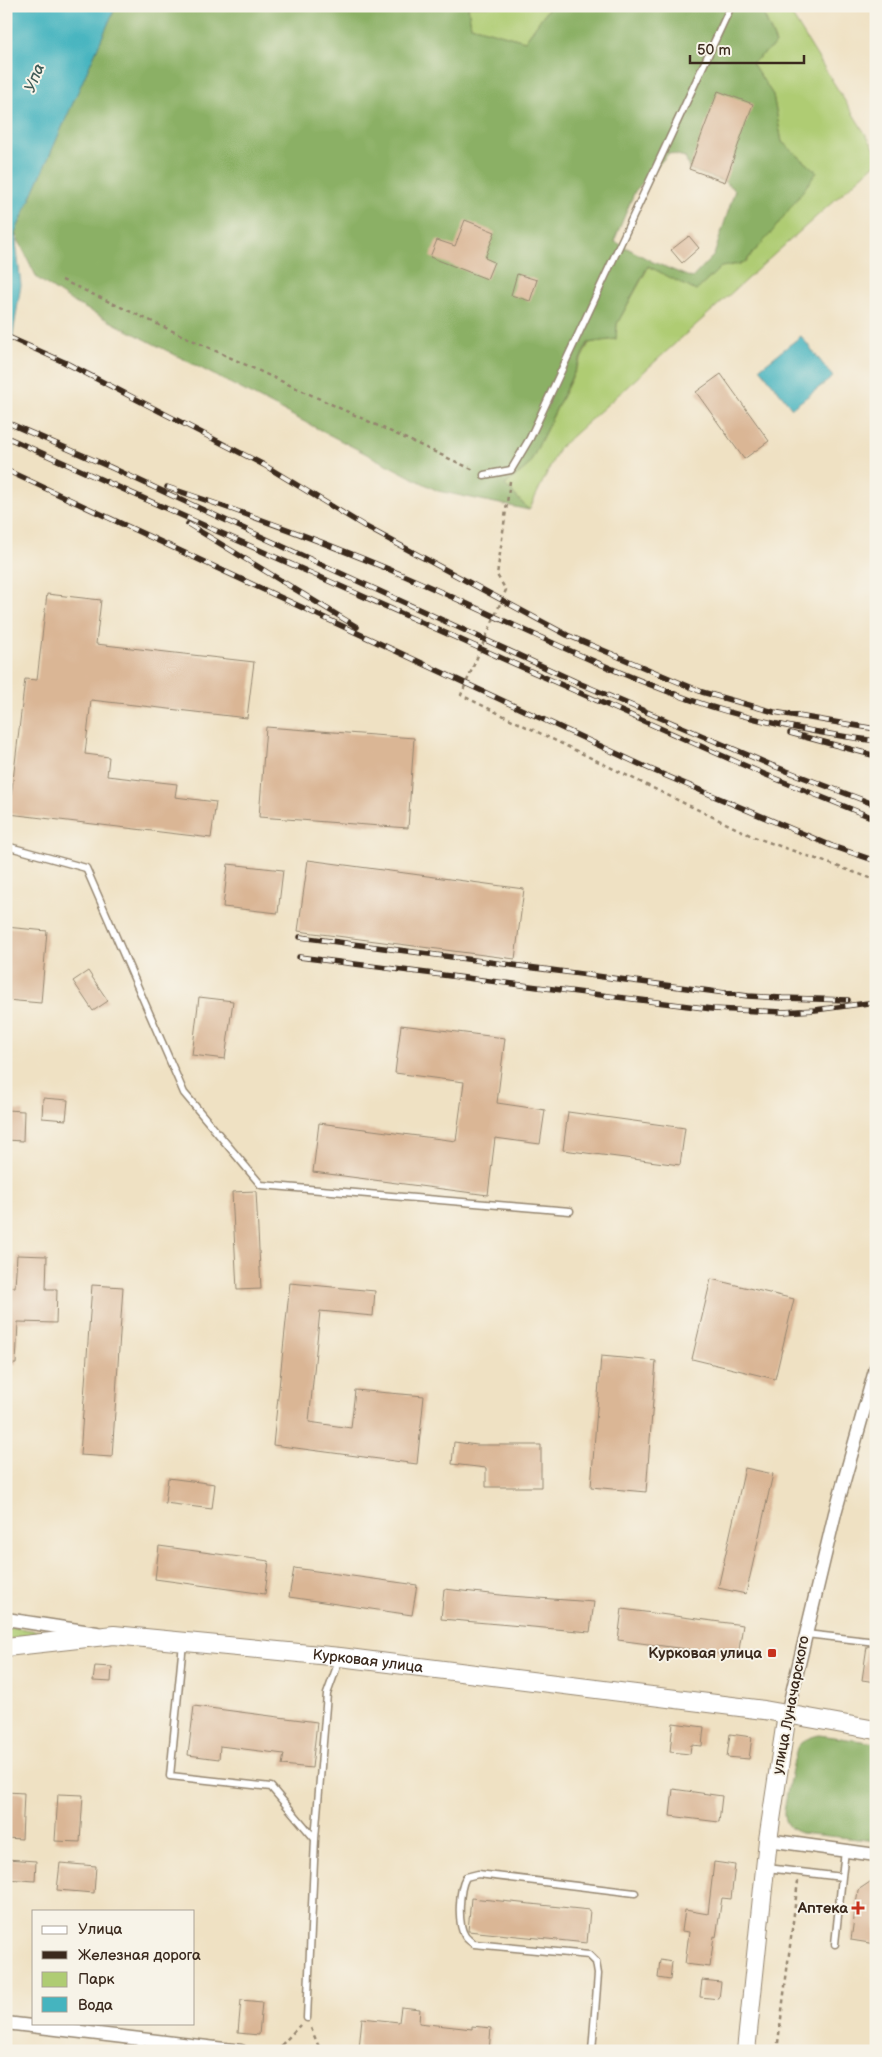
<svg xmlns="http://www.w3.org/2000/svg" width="882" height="2057" viewBox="0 0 882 2057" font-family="'Balsamiq Sans',sans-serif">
<rect width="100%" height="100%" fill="#f7f3e8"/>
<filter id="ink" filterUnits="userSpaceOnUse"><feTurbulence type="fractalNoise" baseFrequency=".02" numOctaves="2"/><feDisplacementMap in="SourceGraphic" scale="10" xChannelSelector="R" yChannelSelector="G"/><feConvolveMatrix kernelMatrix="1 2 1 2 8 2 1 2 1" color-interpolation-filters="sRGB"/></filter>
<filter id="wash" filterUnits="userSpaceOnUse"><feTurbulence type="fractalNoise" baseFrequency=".0096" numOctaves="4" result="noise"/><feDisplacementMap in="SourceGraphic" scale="20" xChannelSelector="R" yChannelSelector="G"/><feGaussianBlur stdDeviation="1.12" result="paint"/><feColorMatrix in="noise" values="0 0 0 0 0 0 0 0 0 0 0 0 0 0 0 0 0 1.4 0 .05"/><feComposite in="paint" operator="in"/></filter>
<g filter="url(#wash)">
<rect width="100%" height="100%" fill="#efe1c3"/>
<path fill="#afcc73" stroke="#757b48" d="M 468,6 L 550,6 L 525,41 L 471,26 Z
M 760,6 L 786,6 L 876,151 L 876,163 L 559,448 L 529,510 L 505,485 L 529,465 L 589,343 L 616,339 L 617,324 L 649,266 L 696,291 L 721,267 L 745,263 L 817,172 L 782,142 L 773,95 L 752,63 L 776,43 Z
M 6,1626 L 61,1635 L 6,1639 Z"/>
<path fill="#8bb065" stroke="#636d42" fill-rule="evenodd" d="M 116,6 L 468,6 L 471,26 L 525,41 L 550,6 L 760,6 L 776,44 L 752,63 L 773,95 L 782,142 L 817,172 L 772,232 L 744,263 L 721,267 L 696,291 L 648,266 L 617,324 L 616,339 L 588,343 L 529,465 L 505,485 L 529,510 L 438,491 L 73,302 L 37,278 L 15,233 ZM 669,153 L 685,157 L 689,169 L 725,182 L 735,190 L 714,255 L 692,278 L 653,262 L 614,241 L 635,191 Z
M 819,1735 L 876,1743 L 876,1841 L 801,1833 C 792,1830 785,1826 784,1815 C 783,1809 796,1749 798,1746 C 804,1739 811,1737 819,1735 Z"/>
<path fill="#45b4bf" stroke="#406f6e" d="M 6,6 L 116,6 L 15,233 L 21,285 L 6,377 Z
M 801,336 L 833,377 L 792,408 L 760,368 Z"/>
<g id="blocks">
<path fill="#dab695" d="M 718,91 L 753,104 L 725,182 L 689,169 Z
M 465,220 L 495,232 L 485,258 L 494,262 L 487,279 L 430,257 L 437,240 L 455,246 Z
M 689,236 L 699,248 L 682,263 L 671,250 Z
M 517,274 L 537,280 L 530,301 L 511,295 Z
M 721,374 L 769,441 L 744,459 L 696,392 Z
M 47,594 L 101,600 L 96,644 L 254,662 L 247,718 L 91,700 L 85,754 L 109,757 L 107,776 L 177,784 L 175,797 L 216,802 L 211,838 L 9,814 L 25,679 L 37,680 Z
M 266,727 L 414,738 L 408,828 L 259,817 Z
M 308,860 L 524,889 L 515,959 L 298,931 Z
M 228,864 L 283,870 L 278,913 L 223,907 Z
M 6,927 L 47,931 L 41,1003 L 6,1000 Z
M 88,971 L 108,1001 L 93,1011 L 73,981 Z
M 199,997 L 233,1001 L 225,1059 L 192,1055 Z
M 401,1025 L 505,1038 L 497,1103 L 545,1110 L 540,1144 L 495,1138 L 488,1195 L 313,1172 L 319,1123 L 456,1141 L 464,1082 L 395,1073 Z
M 43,1098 L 68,1100 L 66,1120 L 42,1118 Z
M 6,1110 L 24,1111 L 23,1141 L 6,1140 Z
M 568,1112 L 685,1128 L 680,1165 L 563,1150 Z
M 256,1191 L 261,1289 L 237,1290 L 232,1192 Z
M 17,1255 L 47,1256 L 46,1289 L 57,1289 L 56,1323 L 18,1322 L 16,1364 L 6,1364 L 6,1287 L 15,1287 Z
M 711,1279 L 794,1299 L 775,1379 L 692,1359 Z
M 290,1283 L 375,1291 L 373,1316 L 320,1311 L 309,1422 L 351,1428 L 355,1390 L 424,1396 L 417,1464 L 273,1445 Z
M 92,1285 L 123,1287 L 112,1457 L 80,1455 Z
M 601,1356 L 656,1361 L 646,1492 L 591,1487 Z
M 454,1442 L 477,1445 L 541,1445 L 541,1487 L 486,1487 L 486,1468 L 452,1464 Z
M 745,1468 L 773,1474 L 746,1594 L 718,1588 Z
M 168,1478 L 215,1484 L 212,1509 L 165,1503 Z
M 159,1546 L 269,1561 L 265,1594 L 155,1579 Z
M 294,1568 L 417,1585 L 412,1615 L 289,1597 Z
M 444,1589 L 510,1596 L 594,1602 L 590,1632 L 441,1619 Z
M 622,1609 L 743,1625 L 738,1656 L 618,1640 Z
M 867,1646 L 876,1647 L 876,1682 L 862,1680 Z
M 95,1666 L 112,1667 L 111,1682 L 93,1681 Z
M 194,1706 L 317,1722 L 312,1768 L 282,1765 L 284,1754 L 220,1746 L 219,1759 L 188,1755 Z
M 673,1723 L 704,1727 L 702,1746 L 691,1745 L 690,1754 L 670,1752 Z
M 730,1734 L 752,1737 L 749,1759 L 727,1757 Z
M 673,1789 L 722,1796 L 719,1822 L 670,1816 Z
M 6,1792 L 24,1793 L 22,1839 L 6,1838 Z
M 58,1794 L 83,1795 L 80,1842 L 55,1841 Z
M 6,1859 L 36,1861 L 35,1881 L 6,1879 Z
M 714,1862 L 735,1865 L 731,1899 L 722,1898 L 716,1937 L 714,1936 L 710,1967 L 685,1964 L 689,1932 L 682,1931 L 685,1910 L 708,1914 Z
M 60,1863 L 96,1866 L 94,1893 L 57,1890 Z
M 876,1878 L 876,1944 L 851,1940 L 858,1890 Z
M 471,1898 L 590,1910 L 587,1943 L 468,1931 Z
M 660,1960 L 672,1962 L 670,1980 L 658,1978 Z
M 702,1980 L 721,1982 L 719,1999 L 700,1997 Z
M 241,2000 L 262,2002 L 259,2035 L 238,2033 Z
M 401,2007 L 420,2009 L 419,2023 L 472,2029 L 472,2026 L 491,2028 L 489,2051 L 402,2051 L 380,2048 L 379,2051 L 375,2051 L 359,2049 L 362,2018 L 399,2022 Z"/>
</g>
</g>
<g filter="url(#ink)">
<use href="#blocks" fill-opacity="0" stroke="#958670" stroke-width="1"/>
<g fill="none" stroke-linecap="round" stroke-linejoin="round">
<defs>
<path id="lane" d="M 484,475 L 511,470 L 530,438 L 731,6
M 6,846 L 86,868 L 184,1093 L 261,1185 L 570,1211
M 806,1634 L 876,1642
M 183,1643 L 170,1776 L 271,1787 L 315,1839
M 767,1868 L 842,1877 L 845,1851
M 835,1944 L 842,1877
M 307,2018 L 315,1839 L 327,1694 L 340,1658
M 592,2051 L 598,1974 L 596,1962 L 589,1955 L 474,1944 C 471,1942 467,1939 465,1936 C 457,1924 459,1889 466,1877 L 478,1874 L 635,1893"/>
<path id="street" d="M 6,1619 L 97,1633
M 787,1714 L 835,1513 L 876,1367
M 768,1840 L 876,1855
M 6,2023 L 241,2051"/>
<g id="secondary">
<path id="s1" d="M 6,1647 L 114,1635 L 340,1657 L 764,1710 L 876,1730"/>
<path d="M 746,2051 L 768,1840 L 787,1714"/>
</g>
</defs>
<use href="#lane" stroke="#958670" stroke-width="9"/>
<use href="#street" stroke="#958670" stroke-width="15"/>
<use href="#secondary" stroke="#958670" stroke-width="20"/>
<path stroke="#958670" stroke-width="2.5" stroke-dasharray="4 4" stroke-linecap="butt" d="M 62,280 L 476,471
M 510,481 L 497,575 L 506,590 L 461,695 L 754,837 L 876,880
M 311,2028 L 318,2045 L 324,2051
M 276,2051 L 300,2025
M 777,2051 L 798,1881"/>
<use href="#lane" stroke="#fff" stroke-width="6"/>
<use href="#street" stroke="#fff" stroke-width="12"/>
<use href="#secondary" stroke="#fff" stroke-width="18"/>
<defs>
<path id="rail" d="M 6,336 L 64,362 L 264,465 L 366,527 L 567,635 L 702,692 L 774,712 L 876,729
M 6,422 L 110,467 L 581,684 L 771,765 L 876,805
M 6,437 L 580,693 L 764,774 L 876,819
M 6,470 L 650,769 L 832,846 L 876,861
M 167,487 C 245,513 322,541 398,573 C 496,615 590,664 691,700 C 748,720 815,733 876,741
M 188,524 L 357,627
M 790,733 L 876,756
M 300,937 L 748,996 L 782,998 L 848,1000
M 299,957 L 712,1009 L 783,1012 L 815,1010 L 876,1002"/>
</defs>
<use href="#rail" stroke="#3b2a1e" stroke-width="5.5"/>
<use href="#rail" stroke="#f7f3e8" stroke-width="4" stroke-dasharray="11" stroke-linecap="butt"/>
</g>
</g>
<g fill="#c8321e" stroke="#f7f3e8" stroke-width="2">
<rect x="767" y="1648" width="10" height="10" rx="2.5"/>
<path d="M855.5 1900.5h5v5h5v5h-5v5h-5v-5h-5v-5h5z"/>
</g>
<g text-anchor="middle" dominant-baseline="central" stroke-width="4" stroke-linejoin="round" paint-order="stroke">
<g font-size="15" font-weight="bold" fill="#3b2a1e" stroke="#f7f3e8" text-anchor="end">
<text x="762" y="1653">Курковая улица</text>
<text x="848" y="1908">Аптека</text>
</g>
<g font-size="15" fill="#3b2a1e" stroke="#f7f3e8">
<text stroke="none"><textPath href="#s1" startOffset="364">Курковая улица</textPath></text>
<text transform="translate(791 1705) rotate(-79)">улица Луначарского</text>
</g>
<g font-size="16" font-style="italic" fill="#3e5a56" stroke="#f7f3e8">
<text transform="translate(35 78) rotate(-68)">Упа</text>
</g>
</g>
<rect width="882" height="2057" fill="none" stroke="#f7f3e8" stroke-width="25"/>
<rect x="32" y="1910" width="162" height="115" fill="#f7f3e8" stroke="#aca397"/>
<rect x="42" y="1926" width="25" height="8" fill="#ffffff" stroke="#aca397"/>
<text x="78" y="1934" font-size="15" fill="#3b2a1e">Улица</text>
<rect x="42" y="1951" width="25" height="8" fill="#3b2a1e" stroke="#aca397"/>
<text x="78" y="1960" font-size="15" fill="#3b2a1e">Железная дорога</text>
<rect x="42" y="1972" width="25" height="15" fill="#afcc73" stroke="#aca397"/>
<text x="78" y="1984" font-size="15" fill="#3b2a1e">Парк</text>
<rect x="42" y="1997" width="25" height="15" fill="#45b4bf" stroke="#aca397"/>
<text x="78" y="2010" font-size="15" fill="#3b2a1e">Вода</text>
<path d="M690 55v8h114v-8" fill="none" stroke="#3b2a1e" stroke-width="2.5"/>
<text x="697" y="55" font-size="15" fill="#3b2a1e" stroke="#f7f3e8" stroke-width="4" paint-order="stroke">50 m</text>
</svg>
